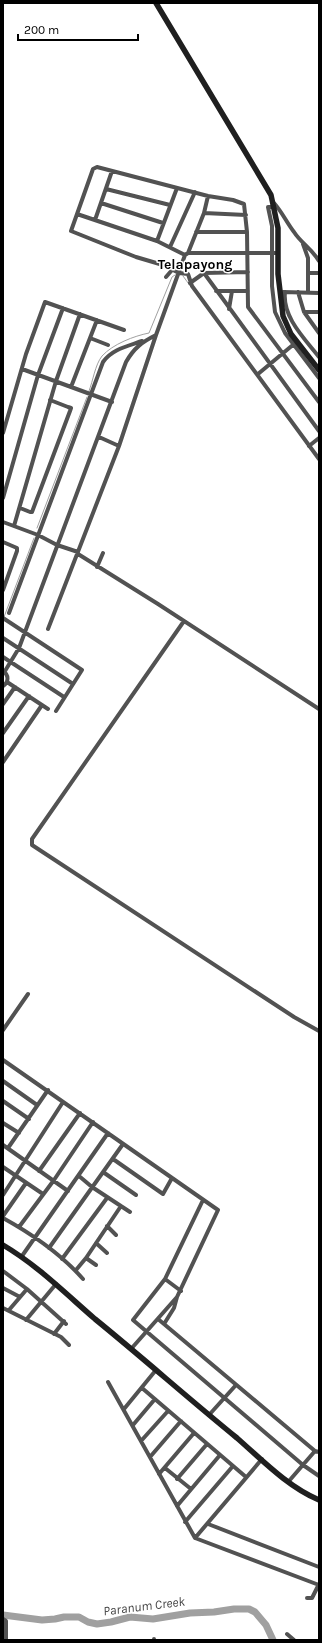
<svg xmlns="http://www.w3.org/2000/svg" width="322" height="1643" viewBox="0 0 322 1643" font-family="Karla,sans-serif">
<rect width="100%" height="100%" fill="#fff"/>
<g fill="none" stroke-linecap="round" stroke-linejoin="round">
<path stroke="#a0a0a0" stroke-width="1" d="M 183,276 L 191,287
M 89,391 C 93,381 95,365 102,356 C 113,344 134,336 149,333 L 172,277 L 175,275
M 37,528 L 87,397
M 4,617 L 34,538"/>
<path stroke="#a0a0a0" stroke-width="7" d="M 3,1615 L 42,1620 L 55,1619 L 64,1617 L 79,1617 L 88,1622 L 97,1624 L 111,1622 L 130,1617 L 153,1619 L 190,1613 L 214,1612 L 234,1609 L 249,1609 L 255,1612 L 266,1625 L 273,1640"/>
<path stroke="#525252" stroke-width="4" d="M 106,189 L 170,205
M 101,203 L 163,223
M 274,203 C 282,212 287,223 294,232 C 301,243 312,249 319,261
M 274,207 L 268,207 L 272,226 L 272,286 L 275,312 L 285,333 L 319,378
M 204,213 L 246,215
M 77,214 L 157,241 L 185,255
M 95,220 L 112,171
M 196,232 L 247,232
M 157,241 L 177,188
M 303,244 L 308,258 L 308,293
M 170,247 L 195,192
M 188,253 L 278,253
M 204,273 L 319,431
M 308,273 L 319,273
M 166,277 L 172,270
M 190,283 L 204,273 L 248,272
M 216,291 L 248,291
M 283,292 L 319,293
M 285,292 C 282,317 305,339 319,357
M 298,292 L 304,312 L 319,333
M 229,309 L 232,291
M 304,312 L 319,312
M 90,338 L 108,345
M 22,369 L 112,402
M 258,374 L 294,344
M 71,387 L 97,320
M 319,402 L 248,307 L 247,232 L 244,204 L 233,200 L 208,196 L 97,167 L 93,169 L 71,231 L 136,257 L 163,265 L 179,273 L 188,274 L 192,286 L 319,459
M 3,433 L 26,354 L 45,302 L 124,330
M 99,437 L 119,446
M 309,446 L 319,438
M 3,498 L 38,375 L 63,308
M 20,508 L 30,512 L 32,512 L 70,411 L 71,408 L 68,407 L 50,400
M 3,522 L 38,535 L 57,545 L 78,552
M 14,526 L 56,381 L 80,314
M 3,542 L 17,548 L 17,551 L 3,590
M 78,554 L 158,604 L 319,709
M 97,567 L 103,553
M 9,613 L 103,362 C 112,349 128,346 142,341
M 3,618 L 82,670 L 56,711
M 184,621 L 32,839 L 32,845 L 294,1017 L 319,1031
M 48,629 L 119,446 L 156,335
M 3,638 L 73,684
M 3,657 L 64,697
M 3,671 C 9,675 9,682 3,686
M 5,671 L 19,648 L 126,362 C 134,348 142,342 156,335 L 185,255 L 188,253 L 204,213 L 208,196
M 7,682 L 48,709
M 3,704 L 15,687
M 3,733 L 29,696
M 3,762 L 42,705
M 3,1030 L 28,994
M 3,1060 L 218,1210 L 177,1297 L 131,1349
M 3,1081 L 37,1105
M 3,1101 L 29,1119
M 3,1123 L 19,1133
M 3,1145 L 68,1191
M 8,1148 L 48,1090
M 113,1159 L 163,1194 L 172,1178
M 3,1167 L 43,1194
M 39,1171 L 80,1113
M 103,1172 L 136,1195
M 79,1176 L 92,1187 L 130,1212
M 3,1195 L 63,1102
M 203,1200 L 165,1279 L 133,1320 L 303,1465 L 319,1476
M 3,1216 L 26,1183
M 3,1218 C 32,1234 61,1254 83,1279
M 107,1226 L 116,1235
M 19,1227 L 54,1180 L 93,1122
M 96,1243 L 107,1253
M 49,1248 L 123,1144
M 22,1256 L 108,1133
M 86,1258 L 96,1265
M 62,1259 L 107,1198
M 76,1270 L 86,1258 L 121,1206
M 3,1271 L 27,1289 L 66,1324
M 165,1279 L 181,1291
M 3,1288 L 20,1297
M 3,1308 L 61,1337 L 69,1345
M 9,1310 L 27,1289
M 158,1319 L 315,1451 L 319,1452
M 26,1320 L 56,1284
M 164,1324 L 174,1308 L 177,1297
M 54,1334 L 64,1321
M 108,1382 L 195,1538 L 319,1585
M 142,1388 L 246,1477
M 124,1409 L 156,1370
M 209,1415 L 236,1385
M 133,1425 L 155,1399
M 141,1441 L 168,1411
M 150,1457 L 181,1421
M 165,1468 L 191,1489
M 159,1474 L 194,1433
M 177,1479 L 207,1444
M 289,1481 L 315,1451
M 177,1506 L 220,1455
M 185,1522 L 233,1466
M 208,1524 L 319,1567
M 195,1538 L 262,1459
M 307,1598 L 312,1598 L 319,1584
M 3,1619 L 6,1621 L 6,1640
M 287,1634 L 294,1640
M 154,1639 L 154,1640"/>
<path stroke="#1f1f1f" stroke-width="5.5" d="M 156,3 L 271,195 L 278,228 L 278,274 L 283,316 L 291,334 L 319,370
M 3,1245 C 37,1265 65,1293 95,1319 C 143,1358 189,1399 237,1438 C 262,1460 288,1487 319,1500"/>
</g>
<g text-anchor="middle" dominant-baseline="central" stroke-width="3" stroke-linejoin="round" paint-order="stroke">
<g font-size="13" font-style="italic" fill="#414141" stroke="#fff">
<text transform="translate(144 1606) rotate(-7)">Paranum Creek</text>
</g>
<g font-size="14" font-weight="bold" fill="#000" stroke="#fff">
<text x="195" y="264">Telapayong</text>
</g>
</g>
<rect width="322" height="1643" fill="none" stroke="#000000" stroke-width="8"/>
<path d="M18 34v6h120v-6" fill="none" stroke="#000000" stroke-width="2"/>
<text x="24" y="34" font-size="12" fill="#000000" stroke="#ffffff" stroke-width="3" paint-order="stroke">200 m</text>
</svg>
